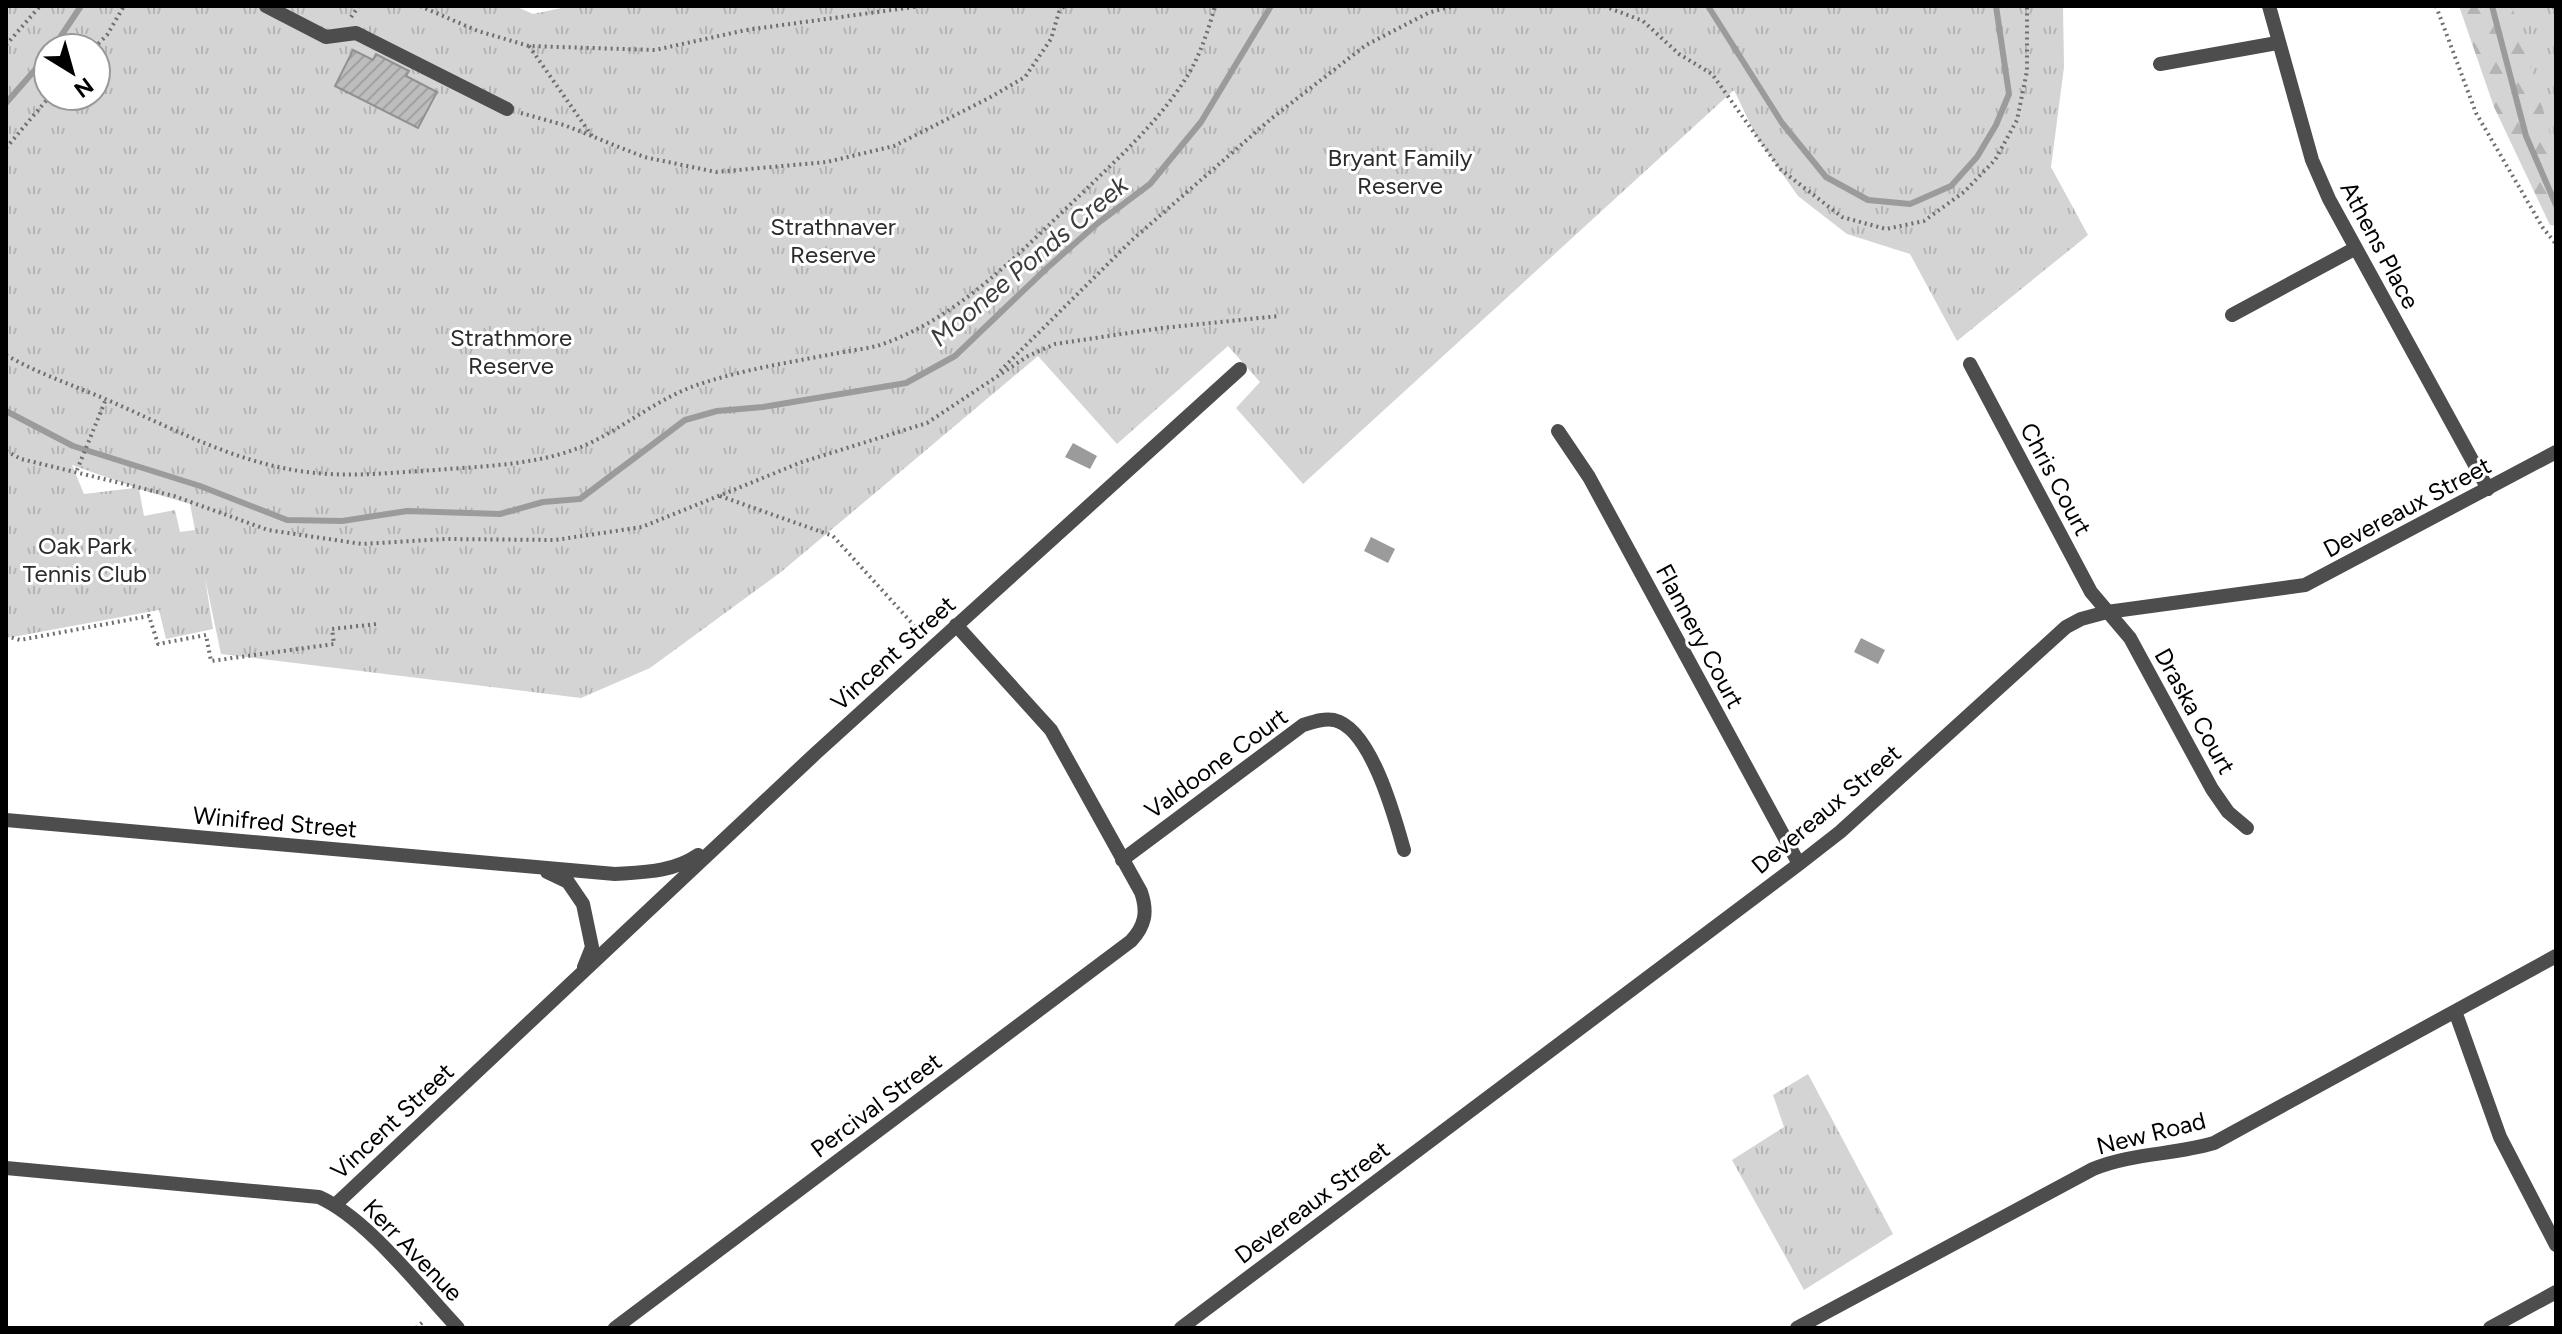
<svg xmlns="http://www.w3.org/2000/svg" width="2562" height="1334" viewBox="0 0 2562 1334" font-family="Figtree,sans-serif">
<defs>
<pattern id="forest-firs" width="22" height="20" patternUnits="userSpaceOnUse" patternTransform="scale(2)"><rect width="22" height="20" fill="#d4d4d4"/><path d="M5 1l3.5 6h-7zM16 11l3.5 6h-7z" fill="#b4b4b4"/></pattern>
<pattern id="park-tufts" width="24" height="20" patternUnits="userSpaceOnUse" patternTransform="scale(2)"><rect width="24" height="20" fill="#d4d4d4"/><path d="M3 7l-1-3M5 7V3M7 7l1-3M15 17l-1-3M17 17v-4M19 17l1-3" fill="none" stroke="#b4b4b4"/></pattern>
<pattern id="building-hatch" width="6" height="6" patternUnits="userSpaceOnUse" patternTransform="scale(2)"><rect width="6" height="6" fill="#bdbdbd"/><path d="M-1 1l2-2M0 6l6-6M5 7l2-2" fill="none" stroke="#a1a1a1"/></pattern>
</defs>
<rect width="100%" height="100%" fill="#fff"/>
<path fill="url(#forest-firs)" d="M 2459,6 L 2550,6 L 2556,17 L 2556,226 L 2550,225 L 2494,107 Z"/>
<path fill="url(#park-tufts)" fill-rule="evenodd" d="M 6,6 L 515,6 L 533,14 L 571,6 L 2063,6 L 2064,67 L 2051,167 L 2088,235 L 1957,341 L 1910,254 L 1847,234 L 1798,196 L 1756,136 L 1734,90 L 1303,484 L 1236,408 L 1260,382 L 1228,346 L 1117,444 L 1038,356 L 781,572 L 650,668 L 581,698 L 221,654 L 205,578 L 213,629 L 166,639 L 159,610 L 7,638 ZM 48,48 L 96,48 L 96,96 L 48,96 ZM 72,465 L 134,487 L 134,488 L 84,494 ZM 139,489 L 190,504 L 195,530 L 180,532 L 175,510 L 144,516 Z
M 2512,6 L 2556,6 L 2556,153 Z
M 1808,1074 L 1893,1234 L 1804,1290 L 1732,1160 L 1784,1127 L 1773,1095 Z"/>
<path fill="#9b9b9b" d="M 1073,443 L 1097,456 L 1090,469 L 1065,457 Z
M 1371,537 L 1395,549 L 1388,563 L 1364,551 Z
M 1861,638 L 1885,650 L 1878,664 L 1854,652 Z"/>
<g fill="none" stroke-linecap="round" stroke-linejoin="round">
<path stroke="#9b9b9b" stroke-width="6" d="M 1708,6 L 1782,123 L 1826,177 L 1868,200 L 1910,204 L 1951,186 L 1977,157 L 1996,125 L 2009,94 L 1996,6
M 2492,6 L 2526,136 L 2556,205
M 53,48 L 81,6
M 6,103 L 48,55
M 6,411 L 73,446 L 200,486 L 287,520 L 342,521 L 407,511 L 500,514 L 543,502 L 580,499 L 685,420 L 717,411 L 763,407 L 906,383 L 955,356 L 1047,268 L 1098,223 L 1150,184 L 1201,122 L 1271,6"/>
</g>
<path fill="url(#building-hatch)" stroke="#919191" stroke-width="2" d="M 353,50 L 373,60 L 376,54 L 409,71 L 406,76 L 437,92 L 418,128 L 335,86 Z"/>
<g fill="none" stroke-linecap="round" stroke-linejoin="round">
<path stroke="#6f6f6f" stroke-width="4" stroke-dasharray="2 4" stroke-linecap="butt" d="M 420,6 L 478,31 L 529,46 L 655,50 L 746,30 L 921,6
M 1604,6 L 1643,21 L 1679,54 L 1712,74 L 1780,169 L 1842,217 L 1886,229 L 1924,221 L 1964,192 L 1995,160 L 2017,120 L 2027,71 L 2027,6
M 2436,6 L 2476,113 L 2543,228 L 2556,244
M 2553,6 L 2556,12
M 351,17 L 359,6
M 6,45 L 40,6
M 529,46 L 592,136
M 94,48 L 107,35 L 124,6
M 521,113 L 564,125 L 644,157 L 716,172 L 827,162 L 894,146 L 989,98 L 1025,77 L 1051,39 L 1059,12 L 1064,6
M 6,148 L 50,96
M 6,355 C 37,373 70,384 103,398 C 177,430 247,470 329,474 C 365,476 400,472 435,470 C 485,466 542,465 588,444 C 626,426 660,397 700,384 C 745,369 792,362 838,353 C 852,350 867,349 880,345 C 959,318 1018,254 1077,198 C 1116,160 1157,124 1186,78 C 1200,56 1208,31 1215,6
M 1000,371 L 1132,240 L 1272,118 L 1366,45 L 1428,13 L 1452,6
M 6,451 L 21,459 L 174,496 L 268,530 L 362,544 L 445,539 L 555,540 L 642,527 L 802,462 L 927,423 L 1028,356 L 1055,344 L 1162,328 L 1279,316
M 77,470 L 106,399
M 720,496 L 833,536 L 920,632
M 6,636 L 20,640 L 149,616 L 158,644 L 206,635 L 211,661 L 334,644 L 332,629 L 377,624
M 416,1328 L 424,1321"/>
<path stroke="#4d4d4d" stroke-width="14" d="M 266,6 L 326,37 L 356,33 L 507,109
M 2269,6 L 2312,160 L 2329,199 L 2488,489
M 2160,64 L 2277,43
M 2232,315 L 2356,248
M 1970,364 L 2091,592 L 2130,638 L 2212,789 L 2228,812 L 2247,828
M 1558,431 L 1589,477 L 1799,864
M 6,820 L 615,874 C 645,872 673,872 698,855
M 1122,860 L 1303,725 C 1313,722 1323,718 1334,720 C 1371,728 1395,818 1404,850
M 547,872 L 568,882 L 583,904 L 592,947 L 584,967
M 2455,1011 L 2500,1137 L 2556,1245
M 6,1168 L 319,1197 C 368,1219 420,1288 458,1328
M 335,1205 L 816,753 L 1240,369
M 615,1328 L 1131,941 C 1145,926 1148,912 1141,892 L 1051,730 L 956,625
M 1181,1328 L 1799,864 L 1840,832 L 2066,627 L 2081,619 L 2107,612 L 2305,585 L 2556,452
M 1797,1328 L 2093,1169 C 2131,1153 2174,1155 2214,1143 L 2556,956
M 2490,1328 L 2556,1292"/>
</g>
<g text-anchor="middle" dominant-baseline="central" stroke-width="6" stroke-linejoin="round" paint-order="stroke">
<g font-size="24" fill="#2b2b2b" stroke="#fff">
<text x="1400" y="157">Bryant Family<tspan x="1400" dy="28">Reserve</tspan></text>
<text x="833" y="226">Strathnaver<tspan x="833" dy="28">Reserve</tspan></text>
<text x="511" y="337">Strathmore<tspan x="511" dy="28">Reserve</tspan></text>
<text x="85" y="545">Oak Park<tspan x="85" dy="28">Tennis Club</tspan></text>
</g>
<g font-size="24" fill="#000" stroke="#fff">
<text transform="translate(2380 245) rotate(62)">Athens Place</text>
<text transform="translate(2056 479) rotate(62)">Chris Court</text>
<text transform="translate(2407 507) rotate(-28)">Devereaux Street</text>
<text transform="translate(1700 636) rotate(62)">Flannery Court</text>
<text transform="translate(893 653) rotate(-42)">Vincent Street</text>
<text transform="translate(2195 711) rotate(61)">Draska Court</text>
<text transform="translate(1216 763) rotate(-36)">Valdoone Court</text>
<text transform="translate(1826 809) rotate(-40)">Devereaux Street</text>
<text transform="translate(275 822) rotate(5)">Winifred Street</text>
<text transform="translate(876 1105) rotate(-37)">Percival Street</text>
<text transform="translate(392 1121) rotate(-43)">Vincent Street</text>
<text transform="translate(2151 1133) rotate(-14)">New Road</text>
<text transform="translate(1312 1202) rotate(-37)">Devereaux Street</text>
<text transform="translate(413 1250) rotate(46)">Kerr Avenue</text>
</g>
<g font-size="26" font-style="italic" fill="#3c3c3c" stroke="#fff">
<text transform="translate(1029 261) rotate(-40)">Moonee Ponds Creek</text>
</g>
</g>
<rect width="2562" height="1334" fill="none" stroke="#000000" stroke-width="16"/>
<g transform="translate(72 72) rotate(143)"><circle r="38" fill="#ffffff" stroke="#999999" stroke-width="2"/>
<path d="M0-6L14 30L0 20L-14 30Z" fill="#000000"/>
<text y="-12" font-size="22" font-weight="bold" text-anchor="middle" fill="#000000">N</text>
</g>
</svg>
